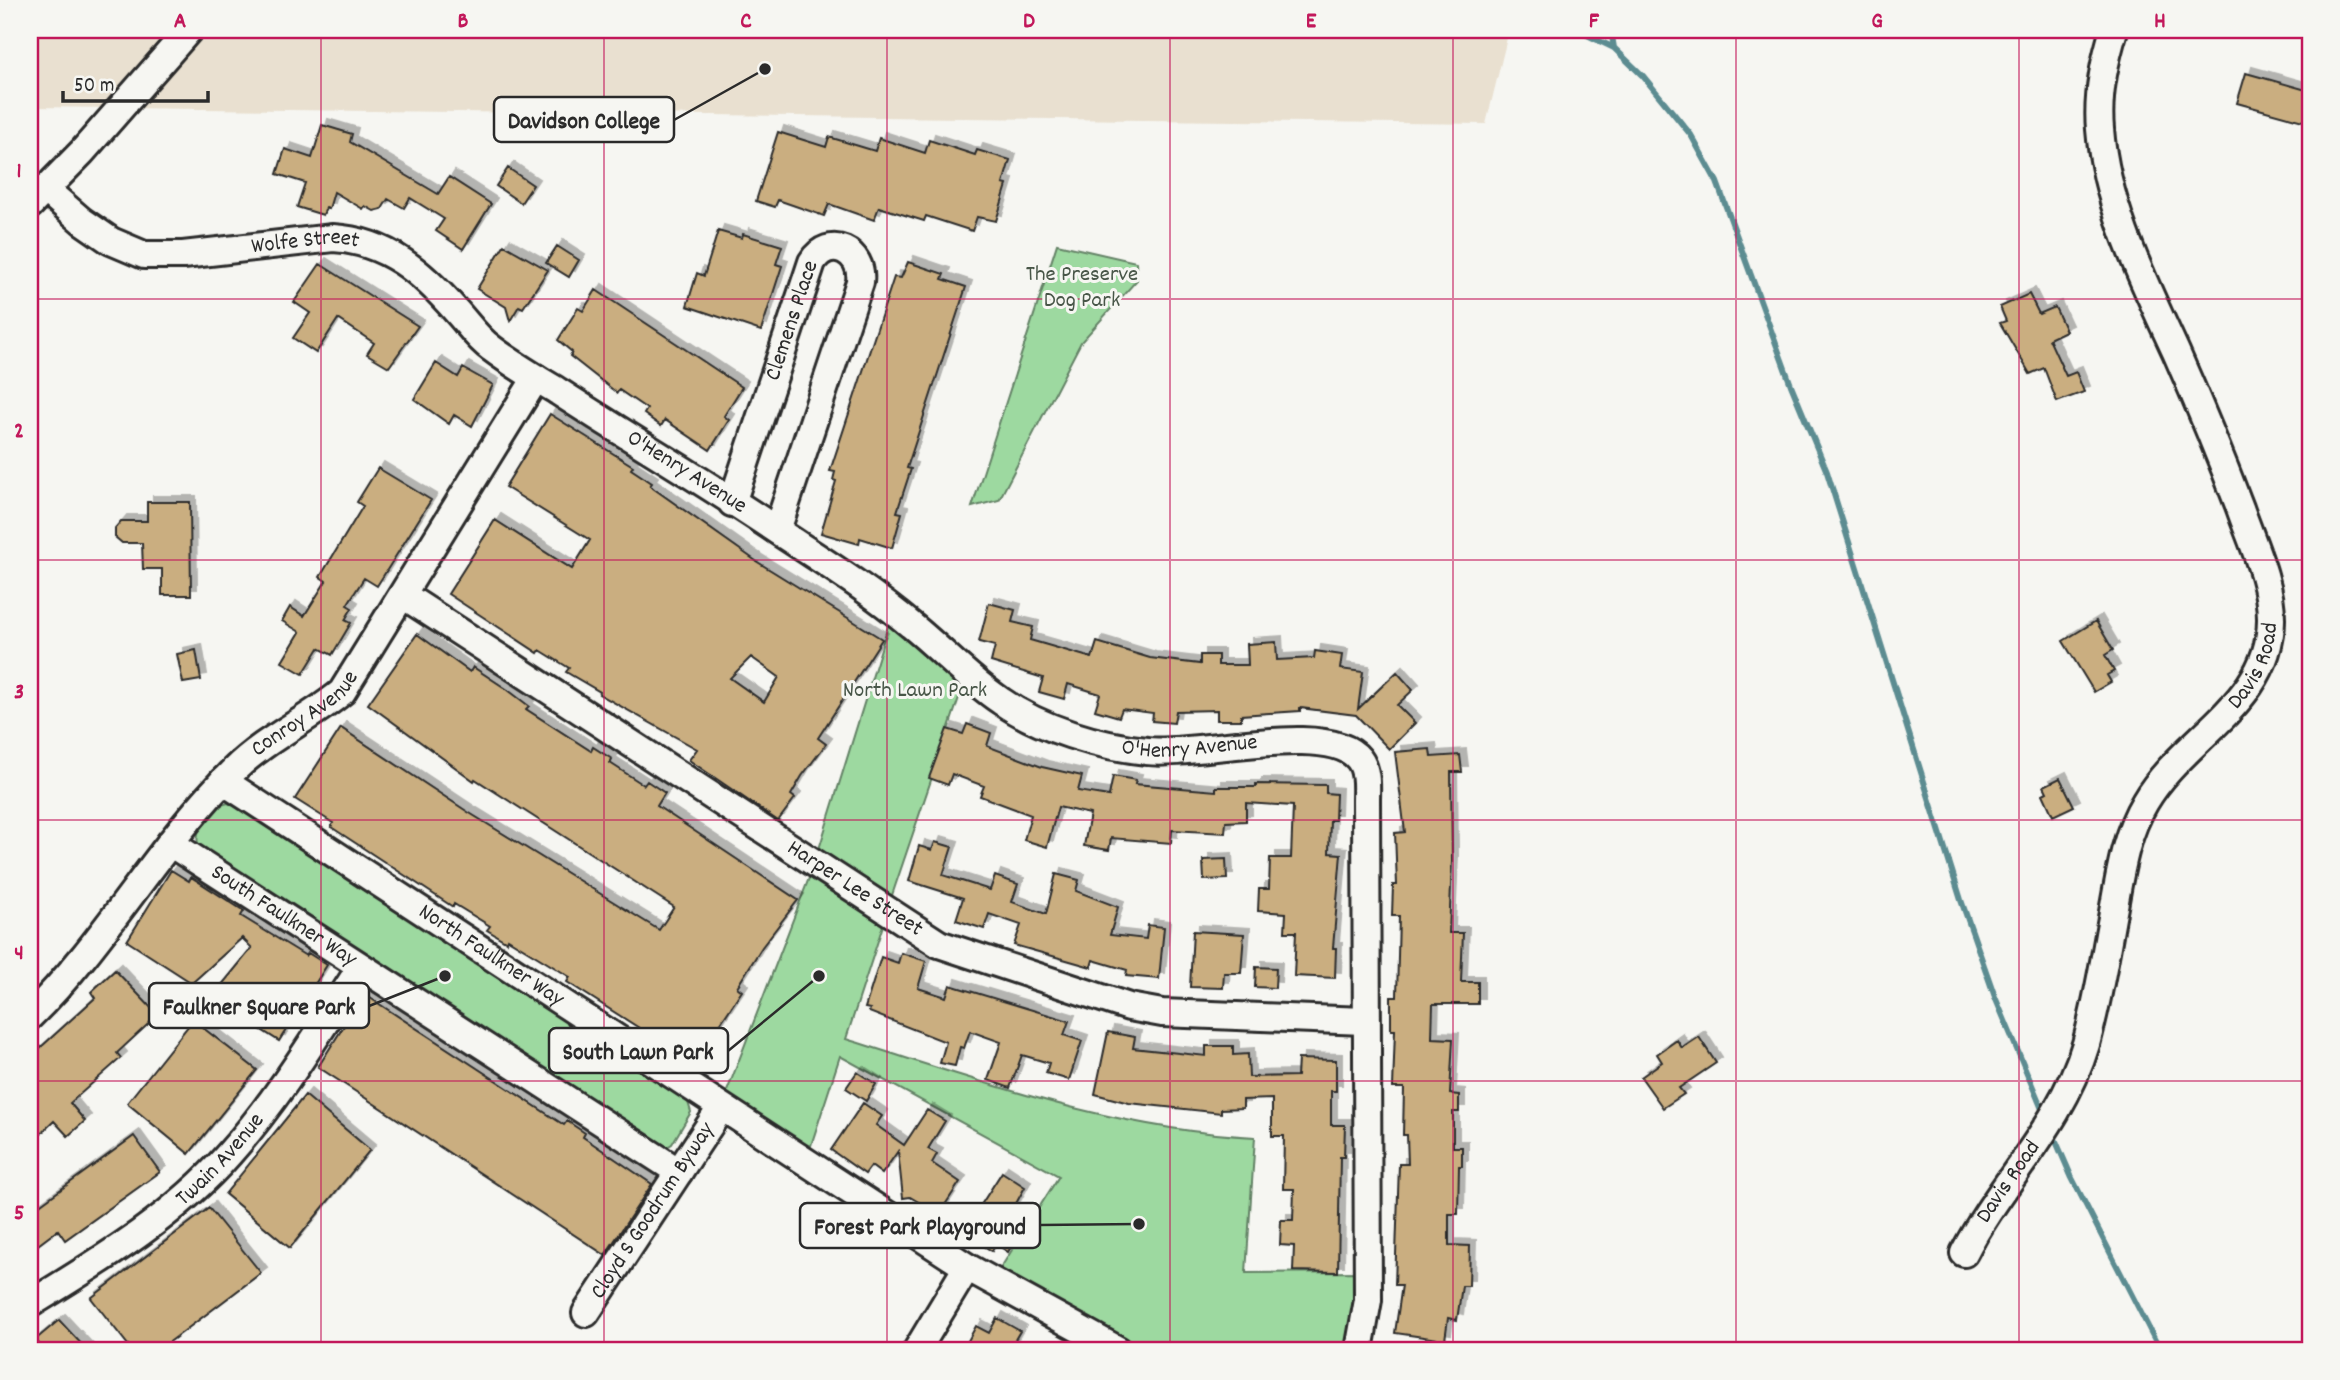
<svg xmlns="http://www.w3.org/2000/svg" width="2340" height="1380" viewBox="0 0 2340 1380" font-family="Dekko,sans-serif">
<defs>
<filter id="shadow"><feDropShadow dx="6" dy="-6" stdDeviation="0" flood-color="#0004"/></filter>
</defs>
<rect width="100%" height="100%" fill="#f6f6f2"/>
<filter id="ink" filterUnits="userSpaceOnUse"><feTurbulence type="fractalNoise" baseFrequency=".0143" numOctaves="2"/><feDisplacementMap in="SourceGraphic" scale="14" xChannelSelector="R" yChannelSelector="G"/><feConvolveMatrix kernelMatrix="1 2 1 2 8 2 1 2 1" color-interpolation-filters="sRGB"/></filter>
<g filter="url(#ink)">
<path fill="#e9e0d0" d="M 30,30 L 1509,30 L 1486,124 L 30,107 Z"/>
<path fill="#9dd9a0" stroke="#648266" stroke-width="2" d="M 1057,244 L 1136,262 L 1137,280 L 1081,342 L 999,500 L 972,507 Z
M 892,613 L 966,677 L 887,910 L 815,862 Z
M 228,803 L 245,811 L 687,1099 L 691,1112 L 672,1144 L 665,1148 L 199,847 C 192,830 211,806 228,803 Z
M 814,865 L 887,913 L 846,1039 C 981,1081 1113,1130 1255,1137 L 1246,1273 L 1366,1272 L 1357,1350 L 1122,1350 L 993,1280 L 1059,1176 L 840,1056 L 806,1161 L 721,1107 Z"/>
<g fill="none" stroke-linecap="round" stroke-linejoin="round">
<path stroke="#5c8c91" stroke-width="6" d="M 1577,30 L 1614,48 L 1643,76 L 1691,135 L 1717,182 L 1791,385 L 1827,472 L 1961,900 L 1995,997 L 2045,1116
M 1611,30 L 1614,48
M 2052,1132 L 2072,1178 L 2160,1350"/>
</g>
<path fill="#caae80" stroke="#2b2b2b" stroke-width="2" fill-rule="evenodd" filter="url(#shadow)" d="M 2246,73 L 2310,91 L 2310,123 L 2237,103 Z
M 322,125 L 352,134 L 350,142 L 438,194 L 449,177 L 491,204 L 463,249 L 436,231 L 444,219 L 410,198 L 404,208 L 388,199 L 382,209 L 374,211 L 365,206 L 363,209 L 334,192 L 329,209 L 326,208 L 323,215 L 297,207 L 305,183 L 277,174 L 285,149 L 312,158 Z
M 778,132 L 826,147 L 829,137 L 875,151 L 879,138 L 925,153 L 929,140 L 975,155 L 977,150 L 1010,160 L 1003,184 L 1007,185 L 996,221 L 977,217 L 972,231 L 926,216 L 924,221 L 879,207 L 874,220 L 829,204 L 824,216 L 778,200 L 775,207 L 756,201 Z
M 508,168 L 533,185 L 521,203 L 496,186 Z
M 718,231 L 742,238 L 743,234 L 782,246 L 776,264 L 782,266 L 761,331 L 687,306 L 697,273 L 704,276 Z
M 504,245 L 548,270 L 523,308 L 519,306 L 510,321 L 506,307 L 477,289 Z
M 557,246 L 579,260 L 569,277 L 546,263 Z
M 908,262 L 944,274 L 942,279 L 966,287 L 907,468 L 911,469 L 897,512 L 902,513 L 892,548 L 860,538 L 859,544 L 821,533 L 836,481 L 833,480 L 835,472 L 830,471 L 894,277 L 901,278 Z
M 320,264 L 418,326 L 389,367 L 367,354 L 374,343 L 338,319 L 316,353 L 293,338 L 310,313 L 294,302 Z
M 596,290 L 742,387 L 724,416 L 729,420 L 710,450 L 665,420 L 661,426 L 644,414 L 647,409 L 619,390 L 617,393 L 570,356 L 572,352 L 558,340 L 578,308 L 583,311 Z
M 2029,294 L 2039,314 L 2055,307 L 2066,331 L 2049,339 L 2066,376 L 2076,372 L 2084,392 L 2057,402 L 2044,368 L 2030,374 L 2000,323 L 2006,321 L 2000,307 Z
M 436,363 L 458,377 L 463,368 L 493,385 L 472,426 L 454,415 L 449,424 L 414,399 Z
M 550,414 L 633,466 L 631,469 L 652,483 L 650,486 L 756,561 L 882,639 L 818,738 L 826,744 L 802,776 L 791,795 L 795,798 L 778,821 L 689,760 L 697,749 L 599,694 L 600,692 L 566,672 L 569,668 L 540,650 L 538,653 L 448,594 L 495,520 L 572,569 L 590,540 L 505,487 ZM 751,657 L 779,677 L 764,702 L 730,678 Z
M 378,468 L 431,500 L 377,586 L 364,578 L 347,605 L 352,608 L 345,620 L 351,623 L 332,655 L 319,648 L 303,674 L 282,662 L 300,632 L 282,621 L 290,607 L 304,616 L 326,581 L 320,577 L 363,506 L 357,502 Z
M 147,502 L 190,502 L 191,595 L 162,595 L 162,569 L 143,569 L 142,543 L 122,543 L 115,537 L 115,528 L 121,521 L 147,521 Z
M 989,603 L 1015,610 L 1012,622 L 1033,627 L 1030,640 L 1092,658 L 1097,642 L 1150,658 L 1200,664 L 1200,655 L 1218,655 L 1218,665 L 1248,665 L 1247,644 L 1276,642 L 1277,660 L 1314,658 L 1315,651 L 1342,655 L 1340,669 L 1363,672 L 1358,709 L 1397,672 L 1413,690 L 1397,705 L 1415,723 L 1389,749 L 1356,715 L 1300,708 L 1300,711 L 1241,715 L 1241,720 L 1217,720 L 1217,710 L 1176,711 L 1174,723 L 1152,721 L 1153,713 L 1122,709 L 1119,717 L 1095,710 L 1100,694 L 1068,684 L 1064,699 L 1039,692 L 1043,678 L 991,662 L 995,646 L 979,642 Z
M 2096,621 L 2113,650 L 2105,655 L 2114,671 L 2107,675 L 2111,682 L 2094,692 L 2063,641 Z
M 417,634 L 470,672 L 473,667 L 508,690 L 529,706 L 526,709 L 591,751 L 593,747 L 612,759 L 610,763 L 644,785 L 647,781 L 665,793 L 657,806 L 798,900 L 762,947 L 737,987 L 742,991 L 694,1063 L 567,982 L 570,977 L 508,939 L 507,942 L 487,930 L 490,926 L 454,904 L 453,907 L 331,827 L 333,823 L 295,799 L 341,728 L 468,812 L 659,930 L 674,907 L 475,779 L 474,781 L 368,704 Z
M 196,650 L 201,680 L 183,683 L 177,654 Z
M 967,724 L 991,733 L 987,746 L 1042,767 L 1082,776 L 1078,791 L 1109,796 L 1113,776 L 1136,780 L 1135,784 L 1216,791 L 1216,787 L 1256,787 L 1256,784 L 1326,785 L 1326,793 L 1336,794 L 1335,820 L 1330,820 L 1329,853 L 1341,854 L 1333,948 L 1336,948 L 1335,978 L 1294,976 L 1296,932 L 1285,932 L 1286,913 L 1258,911 L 1259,889 L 1269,889 L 1270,858 L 1291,858 L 1293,806 L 1246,803 L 1246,821 L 1226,822 L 1225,833 L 1172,830 L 1171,843 L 1111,838 L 1109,850 L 1084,846 L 1090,814 L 1058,807 L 1047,847 L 1024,840 L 1031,815 L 980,796 L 984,786 L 952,774 L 948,785 L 929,778 L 947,729 L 963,734 Z
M 1430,749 L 1431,757 L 1460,755 L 1462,772 L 1451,772 L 1452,861 L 1449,933 L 1463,933 L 1461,982 L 1478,982 L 1478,1004 L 1433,1004 L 1432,1038 L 1453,1039 L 1450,1094 L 1459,1095 L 1459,1112 L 1453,1112 L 1453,1147 L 1462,1147 L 1462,1166 L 1459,1166 L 1458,1214 L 1449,1214 L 1449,1245 L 1470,1246 L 1469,1286 L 1462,1286 L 1457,1320 L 1448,1318 L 1445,1340 L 1395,1333 L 1402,1285 L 1395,1285 L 1399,1164 L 1408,1164 L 1407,1135 L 1403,1135 L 1404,1088 L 1393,1088 L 1395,1030 L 1391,1030 L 1391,997 L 1397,997 L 1399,916 L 1392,916 L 1393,885 L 1397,885 L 1395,833 L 1405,832 L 1395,752 Z
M 2060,778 L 2074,806 L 2053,816 L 2043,794 L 2047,792 L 2044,786 Z
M 935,842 L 952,847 L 943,875 L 990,890 L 995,876 L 1018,884 L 1012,902 L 1046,914 L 1056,874 L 1079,880 L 1076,891 L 1118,907 L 1110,935 L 1146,939 L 1148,925 L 1164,927 L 1159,979 L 1126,976 L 1127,970 L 1093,960 L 1091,967 L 1014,945 L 1021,925 L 989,914 L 984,929 L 956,920 L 963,898 L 909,881 L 919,846 L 932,850 Z
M 1226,859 L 1227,879 L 1204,880 L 1203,860 Z
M 171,870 L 189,881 L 191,877 L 244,911 L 241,916 L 306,956 L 308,953 L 327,965 L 279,1041 L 211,998 L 252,948 L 242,938 L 192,983 L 127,941 Z
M 1193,931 L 1244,934 L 1241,973 L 1224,973 L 1223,988 L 1190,987 Z
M 901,953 L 926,961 L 918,988 L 946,997 L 950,985 L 1069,1021 L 1064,1035 L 1082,1041 L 1069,1080 L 1046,1073 L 1049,1063 L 1022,1055 L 1010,1088 L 988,1080 L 1001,1042 L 970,1031 L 964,1048 L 960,1047 L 955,1066 L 940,1063 L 946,1042 L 869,1012 L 870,1009 L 865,1008 L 881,957 L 898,963 Z
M 1256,967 L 1276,968 L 1275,988 L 1255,987 Z
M 115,970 L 158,1015 L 117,1053 L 121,1058 L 70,1103 L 85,1121 L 68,1136 L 54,1121 L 30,1144 L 30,1057 L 95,998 L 91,992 Z
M 364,994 L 564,1125 L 567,1121 L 585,1133 L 583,1137 L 652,1184 L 605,1255 L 318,1067 Z
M 193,1020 L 257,1070 L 189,1154 L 127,1103 Z
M 1108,1032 L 1135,1037 L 1133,1048 L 1206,1056 L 1206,1046 L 1233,1046 L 1233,1055 L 1248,1054 L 1249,1077 L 1297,1076 L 1298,1059 L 1336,1060 L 1336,1091 L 1331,1091 L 1331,1125 L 1345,1125 L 1344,1157 L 1340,1157 L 1338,1272 L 1293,1271 L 1294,1246 L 1280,1245 L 1281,1220 L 1293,1220 L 1294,1189 L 1283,1189 L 1284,1136 L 1272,1136 L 1272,1099 L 1243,1100 L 1243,1108 L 1221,1109 L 1221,1113 L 1129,1103 L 1095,1094 Z
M 1699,1037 L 1716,1063 L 1679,1088 L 1684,1094 L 1663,1108 L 1641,1077 L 1662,1062 L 1657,1054 L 1677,1040 L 1682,1048 Z
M 857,1072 L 876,1084 L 866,1101 L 846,1088 Z
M 305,1095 L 370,1150 L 290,1248 L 225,1194 Z
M 863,1103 L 882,1116 L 876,1125 L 904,1145 L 927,1110 L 945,1121 L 928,1149 L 937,1154 L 932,1163 L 960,1182 L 939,1214 L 910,1197 L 903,1198 L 898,1151 L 882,1174 L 871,1166 L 865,1174 L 831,1150 Z
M 134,1136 L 160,1172 L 65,1240 L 58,1230 L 30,1251 L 30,1212 Z
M 1002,1172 L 1025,1187 L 1012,1211 L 1026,1221 L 1008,1252 L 996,1244 L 992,1251 L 963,1233 Z
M 209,1208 L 261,1273 L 159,1350 L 132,1350 L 91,1298 Z
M 997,1318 L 1020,1331 L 1009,1350 L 963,1350 L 976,1326 L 989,1333 Z
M 59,1320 L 87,1350 L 45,1350 L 35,1340 Z"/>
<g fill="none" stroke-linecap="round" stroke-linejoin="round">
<defs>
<g id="minor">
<path id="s1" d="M 45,189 L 82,221 L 111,241 L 144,255 L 183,255 L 333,238 C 387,241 423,273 457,312 C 468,324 478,339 491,348 C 512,364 536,378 559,392 C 631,439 707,483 779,532 C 823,561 871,591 911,625 C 942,650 968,679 1001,701 C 1041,729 1098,746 1147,751 C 1194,757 1329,720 1359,759 C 1368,771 1366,788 1366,801 L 1368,1300 L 1359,1350"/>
<path d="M 30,205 L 82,152 L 189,30"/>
<path id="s2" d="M 732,503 L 812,262 C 829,234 864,251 860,282 L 777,530"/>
<path id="s3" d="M 403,595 L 939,944 L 1129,1007 L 1162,1013 L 1365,1021"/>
<path id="s4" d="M 223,781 L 967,1267 L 1118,1350"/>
<path id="s5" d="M 170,843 L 679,1172"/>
<path id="s6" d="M 30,1016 C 106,942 158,845 234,770 C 265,739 308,720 342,692 L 536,378"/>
<path id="s7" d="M 1964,1253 C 2001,1181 2062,1125 2086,1044 C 2098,1001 2105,956 2113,912 C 2120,874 2125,835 2145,802 C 2183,737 2272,702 2271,618 C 2271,581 2252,543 2240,508 C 2220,455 2199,404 2176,352 C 2144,282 2106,207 2100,129 C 2097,96 2104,62 2114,30"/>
<path id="s8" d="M 30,1304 C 100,1261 174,1217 229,1154 C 280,1097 319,1031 361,967"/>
<path id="s9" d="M 586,1313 L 721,1108"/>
<path d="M 917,1350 L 967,1267"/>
</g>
</defs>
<use href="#minor" stroke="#2b2b2b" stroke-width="32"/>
<use href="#minor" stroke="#f6f6f2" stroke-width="26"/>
</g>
</g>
<path fill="none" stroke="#c2185b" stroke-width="2" stroke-opacity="0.55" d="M 321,30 L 321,1350M 604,30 L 604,1350M 887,30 L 887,1350M 1170,30 L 1170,1350M 1453,30 L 1453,1350M 1736,30 L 1736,1350M 2019,30 L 2019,1350M 30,299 L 2310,299M 30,560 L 2310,560M 30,820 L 2310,820M 30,1081 L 2310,1081"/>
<g text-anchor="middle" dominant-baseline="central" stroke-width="6" stroke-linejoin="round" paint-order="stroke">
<g font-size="23" fill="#2b2b2b" stroke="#f6f6f2">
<text stroke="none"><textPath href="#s1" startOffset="282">Wolfe Street</textPath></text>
<text stroke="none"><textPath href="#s2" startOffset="192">Clemens Place</textPath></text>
<text stroke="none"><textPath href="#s1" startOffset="740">O'Henry Avenue</textPath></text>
<text stroke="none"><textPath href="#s7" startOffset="670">Davis Road</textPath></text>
<text stroke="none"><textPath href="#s6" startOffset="411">Conroy Avenue</textPath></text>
<text stroke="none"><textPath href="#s1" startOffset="1328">O'Henry Avenue</textPath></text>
<text stroke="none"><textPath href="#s3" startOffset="539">Harper Lee Street</textPath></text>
<text stroke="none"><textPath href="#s5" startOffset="135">South Faulkner Way</textPath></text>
<text stroke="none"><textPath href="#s4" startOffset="320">North Faulkner Way</textPath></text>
<text stroke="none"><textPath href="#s8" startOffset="240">Twain Avenue</textPath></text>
<text stroke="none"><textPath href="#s7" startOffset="84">Davis Road</textPath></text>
<text stroke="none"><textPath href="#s9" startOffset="122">Cloyd S Goodrum Byway</textPath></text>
</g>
<g font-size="23" fill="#485648" stroke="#f6f6f2">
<text x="1082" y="275">The Preserve<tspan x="1082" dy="26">Dog Park</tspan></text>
<text x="915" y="691">North Lawn Park</text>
</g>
</g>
<path fill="none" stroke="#2b2b2b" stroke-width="2.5" d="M765 69L674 120M445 976L369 1006M819 976L728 1051M1139 1224L1040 1225"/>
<g fill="#2b2b2b" stroke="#f6f6f2" stroke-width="2.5">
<circle cx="765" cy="69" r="7"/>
<circle cx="445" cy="976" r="7"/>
<circle cx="819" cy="976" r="7"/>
<circle cx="1139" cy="1224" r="7"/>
</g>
<g fill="#f6f6f2" stroke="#2b2b2b" stroke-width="2.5">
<rect x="494" y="97" width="180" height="45" rx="7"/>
<rect x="149" y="983" width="220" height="45" rx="7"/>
<rect x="549" y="1028" width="179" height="45" rx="7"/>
<rect x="800" y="1203" width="240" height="45" rx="7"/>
</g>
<g font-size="24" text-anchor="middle" font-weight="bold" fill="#2b2b2b">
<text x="584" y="128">Davidson College</text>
<text x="259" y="1014">Faulkner Square Park</text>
<text x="638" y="1059">South Lawn Park</text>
<text x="920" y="1234">Forest Park Playground</text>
</g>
<rect width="2340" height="1380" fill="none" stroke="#f6f6f2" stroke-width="77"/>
<path d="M63 91v10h145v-10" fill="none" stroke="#2b2b2b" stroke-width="3.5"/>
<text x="74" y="91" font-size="21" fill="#2b2b2b" stroke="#f6f6f2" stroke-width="5" paint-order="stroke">50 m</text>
<rect x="38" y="38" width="2264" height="1304" fill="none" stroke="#c2185b" stroke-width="2.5"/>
<g font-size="23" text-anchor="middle" font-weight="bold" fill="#c2185b">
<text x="180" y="27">A</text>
<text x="463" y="27">B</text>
<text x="746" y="27">C</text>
<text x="1029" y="27">D</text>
<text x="1311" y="27">E</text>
<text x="1594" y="27">F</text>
<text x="1877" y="27">G</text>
<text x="2160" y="27">H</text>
<text x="19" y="177">1</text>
<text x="19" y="437">2</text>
<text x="19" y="698">3</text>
<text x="19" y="959">4</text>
<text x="19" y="1219">5</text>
</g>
</svg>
